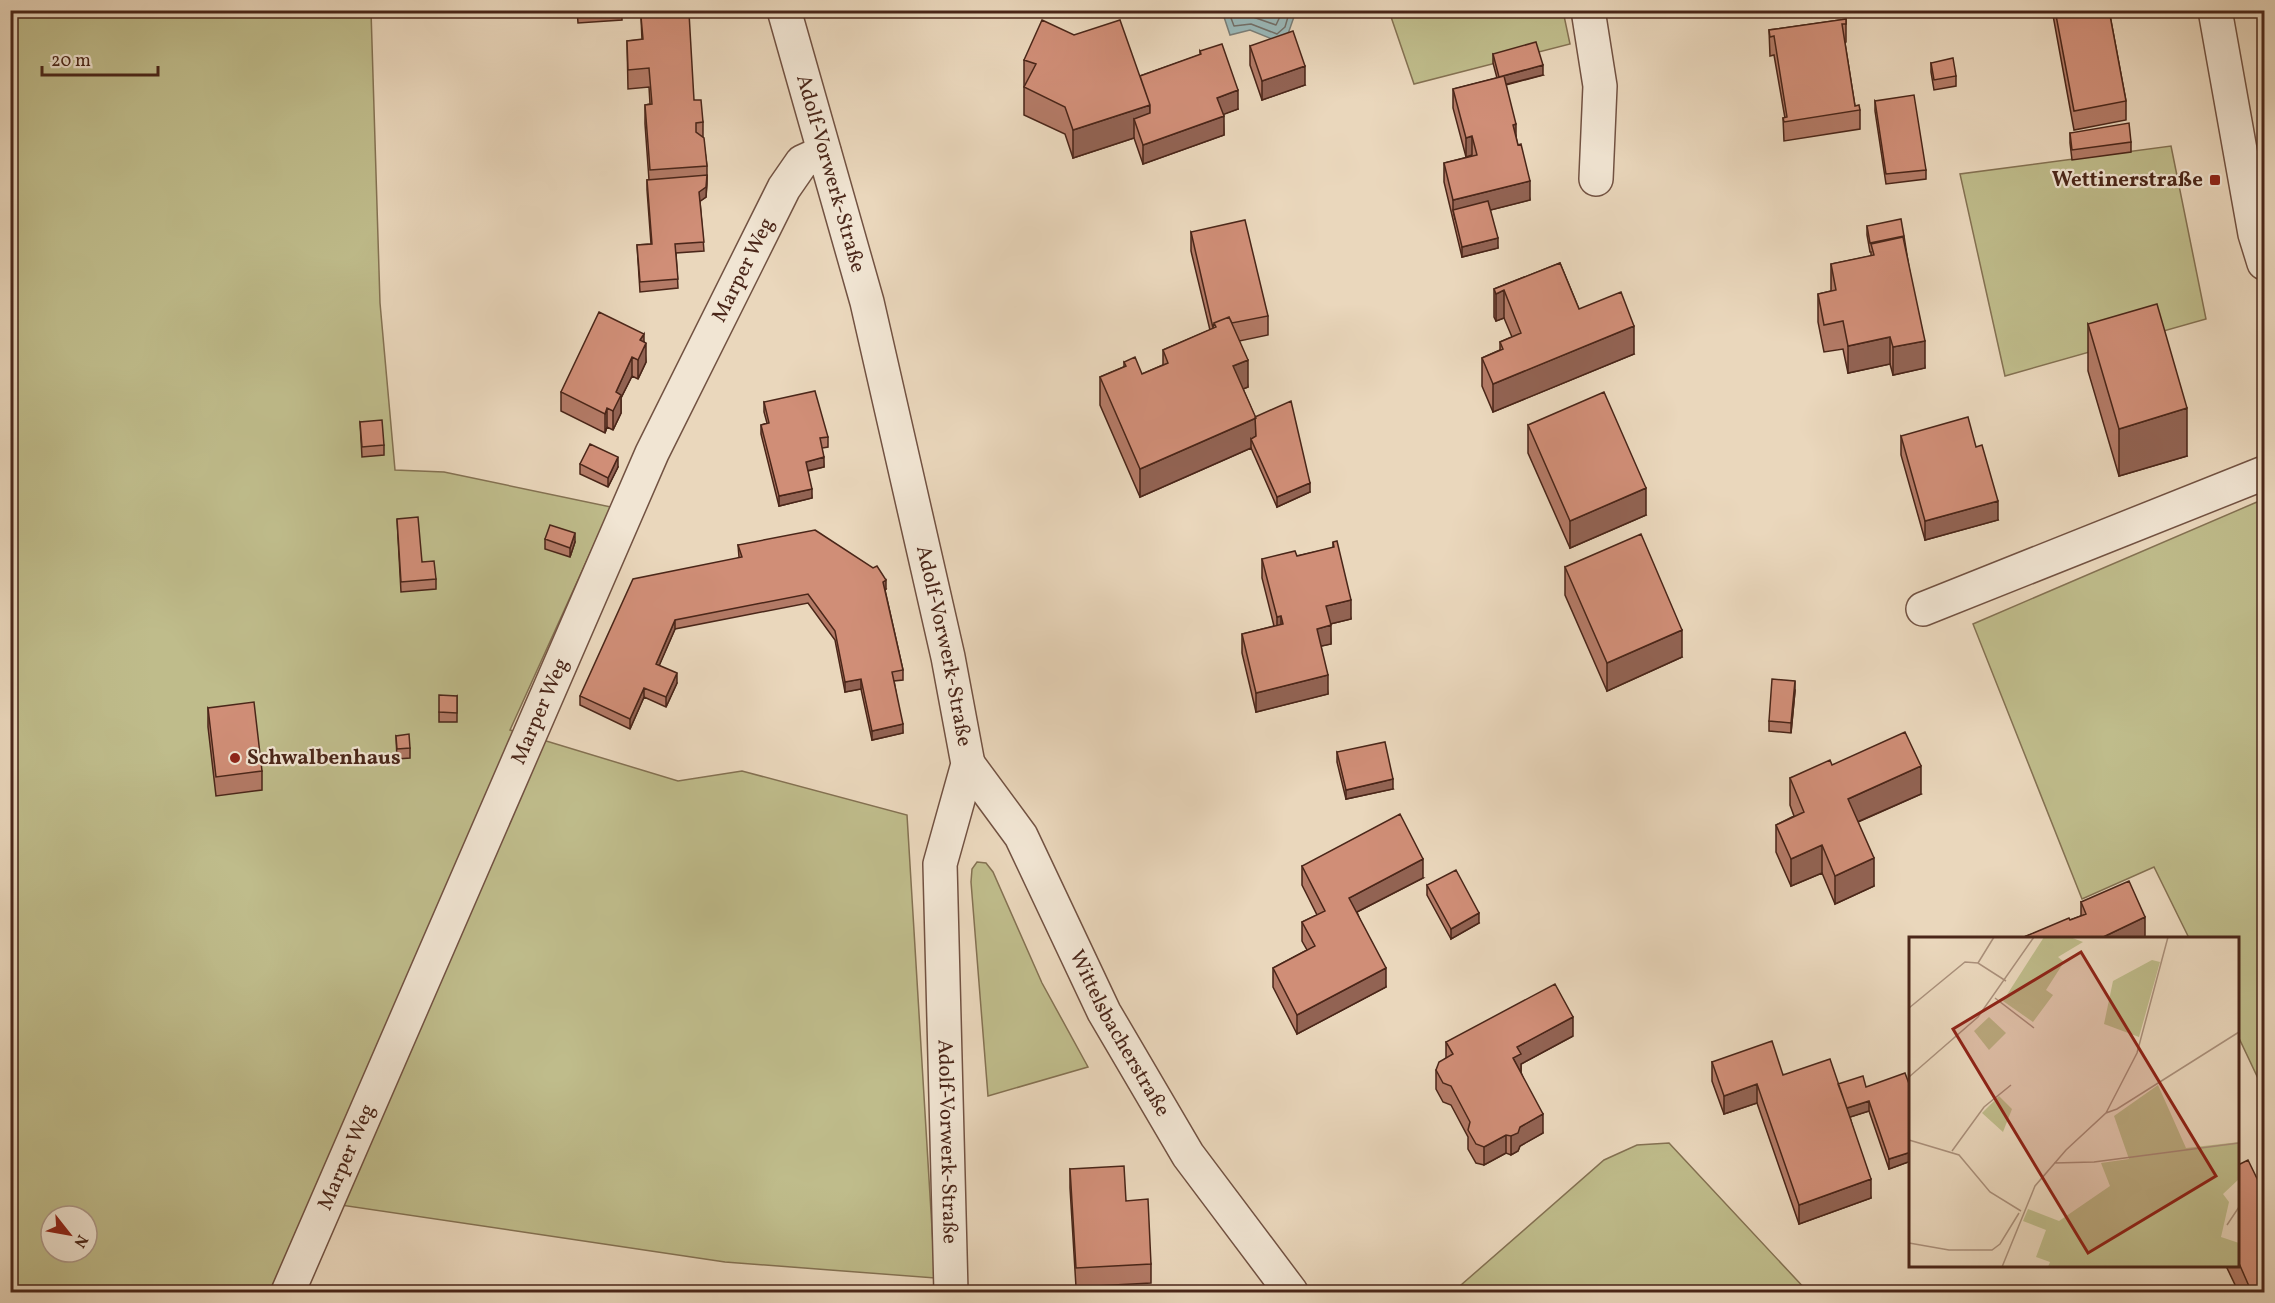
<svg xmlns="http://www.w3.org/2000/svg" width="2275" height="1303" viewBox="0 0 2275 1303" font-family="Vollkorn,serif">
<rect width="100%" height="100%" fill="#ead7bc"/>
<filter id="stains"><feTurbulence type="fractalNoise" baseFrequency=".00333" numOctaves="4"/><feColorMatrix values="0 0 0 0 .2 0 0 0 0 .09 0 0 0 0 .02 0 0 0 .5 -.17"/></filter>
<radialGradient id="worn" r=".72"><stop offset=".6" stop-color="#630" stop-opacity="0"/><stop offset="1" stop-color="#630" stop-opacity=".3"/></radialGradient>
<path fill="#bfbc8b" stroke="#847152" stroke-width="1.5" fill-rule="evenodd" d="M 10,11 L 371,11 L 380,303 L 395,470 L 444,472 L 611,507 L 510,730 L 678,781 L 742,771 L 907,815 L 935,1278 L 725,1262 L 341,1205 L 302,1292 L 11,1292 ZM 51,1216 L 87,1216 L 87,1252 L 51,1252 Z
M 1389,11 L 1563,11 L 1570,44 L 1414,84 Z
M 2171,146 L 2206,319 L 2005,376 L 1960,174 Z
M 2264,499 L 2264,1091 L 2238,1036 L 2238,938 L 2189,938 L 2154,867 L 2082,899 L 1973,624 Z
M 977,862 L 986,863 L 993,872 L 1042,983 L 1088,1067 L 988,1096 L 971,882 L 972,869 Z
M 1669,1143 L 1808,1292 L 1453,1292 L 1604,1160 L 1637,1145 Z"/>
<path fill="#9ab8b8" stroke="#7a7e78" stroke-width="1.5" d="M 1222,11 L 1296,11 L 1288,34 L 1272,39 L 1250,30 L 1230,35 Z"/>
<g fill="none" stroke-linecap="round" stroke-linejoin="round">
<path stroke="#726f68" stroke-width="1.5" d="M 1228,10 L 1234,26 L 1251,24 L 1277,34 L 1285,27 L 1290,10
M 1236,10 L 1240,17 L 1253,17 L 1276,25 L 1283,10"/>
<defs>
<g id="minor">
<path id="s1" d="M 784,10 L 867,302 L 948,657 L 968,764 L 940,864 L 951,1292"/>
<path d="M 1588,10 L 1600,86 L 1596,179"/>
<path d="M 2215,10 L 2255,234 L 2264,263"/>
<path d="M 1923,609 L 2264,473"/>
<path id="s2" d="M 968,764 L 1021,836 L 1104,1012 L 1188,1155 L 1291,1292"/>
<path id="s3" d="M 288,1292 L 652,453 L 784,188 L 802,162 L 824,152"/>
</g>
</defs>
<use href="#minor" stroke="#725242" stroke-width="36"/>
<use href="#minor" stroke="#f1e5d3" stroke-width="33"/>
</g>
<path fill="#b37a66" stroke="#4a2619" stroke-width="1.5" d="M 577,10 L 622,10 L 622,20 L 578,23 Z
M 1797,10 L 1824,10 L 1797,15 Z
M 2052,10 L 2109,10 L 2126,101 L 2126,120 L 2074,130 Z
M 641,17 L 694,100 L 703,122 L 703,137 L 707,166 L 707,185 L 706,197 L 700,201 L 704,251 L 676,253 L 678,288 L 640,292 L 637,245 L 651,244 L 647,190 L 647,180 L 649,180 L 645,124 L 645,105 L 650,104 L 649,87 L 628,89 L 627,41 L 642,40 Z
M 1846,19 L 1846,42 L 1845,43 L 1855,106 L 1860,110 L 1860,129 L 1784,141 L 1783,118 L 1785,118 L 1774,55 L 1770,56 L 1769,30 Z
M 1250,46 L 1305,85 L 1262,100 L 1250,65 Z
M 1200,51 L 1238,109 L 1223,114 L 1224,135 L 1143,164 L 1134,138 L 1073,158 L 1065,134 L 1024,115 L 1024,60 L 1140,76 L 1200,55 Z
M 1493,54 L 1543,75 L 1506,85 L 1516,137 L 1530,200 L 1490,210 L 1498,248 L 1462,257 L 1444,182 L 1444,163 L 1472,156 L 1466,157 L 1453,108 L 1453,89 L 1497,78 L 1493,63 Z
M 1931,63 L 1956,76 L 1956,86 L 1934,90 L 1931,72 Z
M 1875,101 L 1926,170 L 1926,179 L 1886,184 L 1875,111 Z
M 2070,133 L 2131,142 L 2131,152 L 2072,160 L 2070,143 Z
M 1867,226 L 1904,236 L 1925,368 L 1893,375 L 1890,364 L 1848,373 L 1843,349 L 1824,352 L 1818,322 L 1818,294 L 1831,291 L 1831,264 L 1871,256 L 1871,252 L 1870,252 L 1867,235 Z
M 1191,232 L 1268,316 L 1268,335 L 1239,341 L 1248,387 L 1243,389 L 1255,417 L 1310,492 L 1277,507 L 1251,448 L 1140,497 L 1100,405 L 1100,377 L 1124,367 L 1124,362 L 1142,374 L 1163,365 L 1163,350 L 1210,330 L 1191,251 Z
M 1560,263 L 1579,309 L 1634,354 L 1493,412 L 1482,386 L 1482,358 L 1500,350 L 1500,342 L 1512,337 L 1504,318 L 1496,321 L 1494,317 L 1494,289 Z
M 2088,324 L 2187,456 L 2119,476 L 2088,371 Z
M 644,342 L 646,362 L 638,379 L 632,376 L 621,398 L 621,413 L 613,430 L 607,427 L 605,433 L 561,411 L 561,392 Z
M 764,402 L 828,437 L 828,447 L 822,448 L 824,467 L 808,471 L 812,498 L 779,506 L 761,434 L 761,425 L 767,423 L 764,412 Z
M 360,422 L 384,445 L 384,455 L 362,457 Z
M 1528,425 L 1646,515 L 1570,548 L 1528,453 Z
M 1901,436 L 1998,520 L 1925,540 L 1901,455 Z
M 580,464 L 618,467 L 608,487 L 580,474 Z
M 397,519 L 422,562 L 436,579 L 436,589 L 401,592 Z
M 545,539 L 575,542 L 570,557 L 545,549 Z
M 1333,542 L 1351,619 L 1330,624 L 1331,644 L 1321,646 L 1328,694 L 1256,712 L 1242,653 L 1242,634 L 1274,626 L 1262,578 L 1262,559 L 1297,556 L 1333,548 Z
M 738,545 L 886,589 L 885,590 L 903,670 L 903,680 L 894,681 L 903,733 L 872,740 L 861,689 L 845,692 L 835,640 L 808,603 L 675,629 L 659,665 L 677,683 L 666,707 L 644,697 L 630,729 L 580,705 L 580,696 L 739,557 Z
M 1565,567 L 1682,657 L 1607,691 L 1565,595 Z
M 1795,691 L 1791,733 L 1769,731 L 1769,721 Z
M 457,696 L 457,722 L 439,722 L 439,712 Z
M 208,708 L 262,771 L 262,790 L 216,796 L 208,727 Z
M 396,736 L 410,748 L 410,758 L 397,759 Z
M 1337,752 L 1393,789 L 1346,799 L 1337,762 Z
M 1832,765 L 1921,794 L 1858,822 L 1874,886 L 1835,904 L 1822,873 L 1791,886 L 1776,852 L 1776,825 L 1794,816 L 1790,805 L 1790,778 Z
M 1302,866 L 1423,878 L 1357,912 L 1386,987 L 1297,1034 L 1273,987 L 1273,968 L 1307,950 L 1302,941 L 1302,922 L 1317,915 L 1302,885 Z
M 1427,885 L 1479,923 L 1451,939 L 1427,895 Z
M 2081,902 L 2145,939 L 2024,939 L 2024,937 L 2081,916 Z
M 1573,1036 L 1521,1064 L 1521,1072 L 1543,1133 L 1520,1146 L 1518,1151 L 1511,1155 L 1506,1153 L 1484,1165 L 1476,1163 L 1468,1149 L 1468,1137 L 1451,1105 L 1443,1102 L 1436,1089 L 1436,1070 L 1446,1058 L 1446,1042 Z
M 1712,1062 L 1838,1084 L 1866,1087 L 1911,1089 L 1911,1161 L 1889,1169 L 1869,1111 L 1850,1117 L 1871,1198 L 1799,1224 L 1757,1103 L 1724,1114 L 1712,1081 Z
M 2238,1165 L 2265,1293 L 2239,1293 L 2226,1266 L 2238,1266 Z
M 1070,1169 L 1126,1201 L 1151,1264 L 1151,1283 L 1076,1287 L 1070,1188 Z"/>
<path fill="#926353" stroke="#4a2619" stroke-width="1.5" d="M 1543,65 L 1543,75 L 1499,86 L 1499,77 Z
M 1305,66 L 1305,85 L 1262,100 L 1262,81 Z
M 1238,90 L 1238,109 L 1217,117 L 1217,98 Z
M 1150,105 L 1150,132 L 1134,119 L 1134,138 L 1073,158 L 1073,130 Z
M 1224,116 L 1224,135 L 1143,164 L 1143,145 Z
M 1516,124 L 1516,143 L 1513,125 Z
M 1472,136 L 1472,155 L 1466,157 L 1466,138 Z
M 707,175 L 706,197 L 699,202 L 699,192 Z
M 1530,181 L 1530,200 L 1455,219 L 1453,210 L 1453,200 Z
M 1498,238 L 1498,248 L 1462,257 L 1462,247 Z
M 1504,290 L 1504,318 L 1496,321 L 1496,294 Z
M 1634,326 L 1634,354 L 1493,412 L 1493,384 Z
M 644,334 L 644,348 L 646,343 L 646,362 L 638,379 L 638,360 L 640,340 Z
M 1890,337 L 1890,364 L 1848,373 L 1848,346 Z
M 1925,341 L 1925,368 L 1893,375 L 1893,347 Z
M 632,357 L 632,376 L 621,398 L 621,413 L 613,430 L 613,411 L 616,392 Z
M 1248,360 L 1248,387 L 1233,393 L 1233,366 Z
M 607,408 L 607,427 L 605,433 L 605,414 Z
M 2187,408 L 2187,456 L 2119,476 L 2119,429 Z
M 1256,418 L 1256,446 L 1251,439 L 1251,448 L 1140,497 L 1140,469 Z
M 618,457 L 618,467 L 608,487 L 608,478 Z
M 824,457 L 824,467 L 806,471 L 806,462 Z
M 1310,483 L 1310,492 L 1277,507 L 1277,497 Z
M 1646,488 L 1646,515 L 1570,548 L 1570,521 Z
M 812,489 L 812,498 L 779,506 L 779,496 Z
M 1998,501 L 1998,520 L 1925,540 L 1925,521 Z
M 575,533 L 575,542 L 570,557 L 570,548 Z
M 886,580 L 886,589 L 883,592 L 883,582 Z
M 1351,600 L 1351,619 L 1326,625 L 1326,606 Z
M 1281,616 L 1281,635 L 1277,636 L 1277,617 Z
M 675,620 L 675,629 L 656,673 L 656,664 Z
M 1331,625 L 1331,644 L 1317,647 L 1317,629 Z
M 1682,630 L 1682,657 L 1607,691 L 1607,663 Z
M 677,673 L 677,683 L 666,707 L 666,697 Z
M 1328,675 L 1328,694 L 1256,712 L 1256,693 Z
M 861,679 L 861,689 L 845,692 L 845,682 Z
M 1795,681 L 1795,691 L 1791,733 L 1791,723 Z
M 644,688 L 644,697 L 630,729 L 630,719 Z
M 903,724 L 903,733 L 872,740 L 872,731 Z
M 1921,766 L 1921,794 L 1848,826 L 1848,799 Z
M 1393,779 L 1393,789 L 1346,799 L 1346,790 Z
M 1822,845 L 1822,873 L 1791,886 L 1791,859 Z
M 1874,858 L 1874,886 L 1835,904 L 1835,876 Z
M 1423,859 L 1423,878 L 1349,916 L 1349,898 Z
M 1479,913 L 1479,923 L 1451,939 L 1451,929 Z
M 2145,917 L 2145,939 L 2099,939 Z
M 1386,968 L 1386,987 L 1297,1034 L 1297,1015 Z
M 1573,1017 L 1573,1036 L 1521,1064 L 1521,1073 L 1513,1058 L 1517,1047 Z
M 1757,1084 L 1757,1103 L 1724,1114 L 1724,1096 Z
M 1869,1101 L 1869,1111 L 1844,1119 L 1844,1109 Z
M 1543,1114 L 1543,1133 L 1520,1146 L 1518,1151 L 1511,1155 L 1511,1136 L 1520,1127 Z
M 1506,1135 L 1506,1153 L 1484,1165 L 1484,1147 Z
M 1911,1152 L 1911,1161 L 1889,1169 L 1889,1159 Z
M 1871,1179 L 1871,1198 L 1799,1224 L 1799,1205 Z"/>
<path fill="#d08e77" stroke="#4a2619" stroke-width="1.5" d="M 578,10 L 622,10 L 622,11 L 578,14 Z
M 2055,10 L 2109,10 L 2126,101 L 2074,111 Z
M 689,13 L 694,100 L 701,100 L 703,122 L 696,123 L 696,132 L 704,138 L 707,166 L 650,170 L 645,105 L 652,104 L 649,68 L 628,70 L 627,41 L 643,39 L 641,17 Z
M 1846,19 L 1846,24 L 1842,24 L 1855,106 L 1859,105 L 1860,110 L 1784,122 L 1783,118 L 1787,117 L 1774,36 L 1770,37 L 1769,30 Z
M 1042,20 L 1074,35 L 1120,20 L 1150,105 L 1073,130 L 1065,107 L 1024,87 L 1036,64 L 1024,60 Z
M 1293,31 L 1305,66 L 1262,81 L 1250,46 Z
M 1536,42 L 1543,65 L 1499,77 L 1493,54 Z
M 1222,44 L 1238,90 L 1217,98 L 1224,116 L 1143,145 L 1134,119 L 1150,113 L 1150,105 L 1140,76 L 1201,54 L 1200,51 Z
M 1953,58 L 1956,76 L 1934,80 L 1931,63 Z
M 1504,76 L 1516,124 L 1513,125 L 1518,145 L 1521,144 L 1530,181 L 1453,200 L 1444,163 L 1477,155 L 1472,136 L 1466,138 L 1453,89 Z
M 1914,95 L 1926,170 L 1886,174 L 1875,101 Z
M 2129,123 L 2131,142 L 2072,150 L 2070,133 Z
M 707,175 L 706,187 L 699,192 L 704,242 L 675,244 L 678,279 L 640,282 L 637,245 L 652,244 L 647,180 Z
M 1488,201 L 1498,238 L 1462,247 L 1453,210 Z
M 1901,219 L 1904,236 L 1870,243 L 1867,226 Z
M 1245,220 L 1268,316 L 1232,323 L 1229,317 L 1214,323 L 1213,328 L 1191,232 Z
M 1903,237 L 1925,341 L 1893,347 L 1890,337 L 1848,346 L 1843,321 L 1824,325 L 1818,294 L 1836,290 L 1831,264 L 1874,255 L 1871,244 Z
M 1560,263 L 1579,309 L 1621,292 L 1634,326 L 1493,384 L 1482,358 L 1503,349 L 1500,342 L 1521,333 L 1504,290 L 1496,294 L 1494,289 Z
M 2157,304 L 2187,408 L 2119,429 L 2088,324 Z
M 599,312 L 644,334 L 640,340 L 646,343 L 638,360 L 632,357 L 616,392 L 621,395 L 613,411 L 607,408 L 605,414 L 561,392 Z
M 1229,317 L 1248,360 L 1233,366 L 1256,418 L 1140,469 L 1100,377 L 1126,366 L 1124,362 L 1135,357 L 1142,374 L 1168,363 L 1163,350 L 1216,327 L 1214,323 Z
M 815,391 L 828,437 L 820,438 L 824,457 L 806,462 L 812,489 L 779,496 L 761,425 L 769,423 L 764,402 Z
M 1604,392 L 1646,488 L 1570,521 L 1528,425 Z
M 1291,401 L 1310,483 L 1277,497 L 1251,439 L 1256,436 L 1255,417 Z
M 1968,417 L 1976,447 L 1982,445 L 1998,501 L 1925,521 L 1901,436 Z
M 382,420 L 384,445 L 362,447 L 360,422 Z
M 590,444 L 618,457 L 608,478 L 580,464 Z
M 418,517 L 422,562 L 434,561 L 436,579 L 401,582 L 397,519 Z
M 550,525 L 575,533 L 570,548 L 545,539 Z
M 815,530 L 873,568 L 877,566 L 886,580 L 883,582 L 903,670 L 892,672 L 903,724 L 872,731 L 861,679 L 845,682 L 835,631 L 808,594 L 675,620 L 656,664 L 677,673 L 666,697 L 644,688 L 630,719 L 580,696 L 633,579 L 742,557 L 738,545 Z
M 1641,534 L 1682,630 L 1607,663 L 1565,567 Z
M 1337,541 L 1351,600 L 1326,606 L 1331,625 L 1317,629 L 1328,675 L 1256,693 L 1242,634 L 1283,624 L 1281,616 L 1277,617 L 1262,559 L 1295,551 L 1297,556 L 1334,547 L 1333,542 Z
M 1772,679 L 1795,681 L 1791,723 L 1769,721 Z
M 439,695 L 457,696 L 457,713 L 439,712 Z
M 254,702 L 262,771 L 216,777 L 208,708 Z
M 1905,732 L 1921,766 L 1848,799 L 1874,858 L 1835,876 L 1822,845 L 1791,859 L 1776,825 L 1804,812 L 1790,778 L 1830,760 L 1832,765 Z
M 409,734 L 410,748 L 397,749 L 396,736 Z
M 1385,742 L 1393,779 L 1346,790 L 1337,752 Z
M 1400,814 L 1423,859 L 1349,898 L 1386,968 L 1297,1015 L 1273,968 L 1315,946 L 1302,922 L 1325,911 L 1302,866 Z
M 1456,870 L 1479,913 L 1451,929 L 1427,885 Z
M 2129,881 L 2145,917 L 2099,939 L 2025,939 L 2024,937 L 2069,918 L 2070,920 L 2086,914 L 2081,902 Z
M 1555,984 L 1573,1017 L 1517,1047 L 1521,1054 L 1513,1058 L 1543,1114 L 1520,1127 L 1518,1133 L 1511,1136 L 1506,1135 L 1484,1147 L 1476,1144 L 1468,1130 L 1470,1122 L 1451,1086 L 1443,1083 L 1436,1070 L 1439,1062 L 1453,1054 L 1446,1042 Z
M 1772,1041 L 1783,1075 L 1830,1059 L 1871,1179 L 1799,1205 L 1757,1084 L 1724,1096 L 1712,1062 Z
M 1905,1073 L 1911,1089 L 1911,1152 L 1889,1159 L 1869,1101 L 1847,1108 L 1838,1084 L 1863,1076 L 1866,1087 Z
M 2248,1160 L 2265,1195 L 2265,1293 L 2252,1293 L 2238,1261 L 2238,1165 Z
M 1124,1166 L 1126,1201 L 1148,1199 L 1151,1264 L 1076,1268 L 1070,1169 Z
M 1210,1287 L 1211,1293 L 1173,1293 L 1172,1289 Z"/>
<g fill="#8f2418" stroke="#f1e5d3" stroke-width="2">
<rect x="2209" y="174" width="12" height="12" rx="3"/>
<circle cx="235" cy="758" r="6"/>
</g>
<g text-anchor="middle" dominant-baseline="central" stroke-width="4.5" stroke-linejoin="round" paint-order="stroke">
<g font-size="21" fill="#4a2619" stroke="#f1e5d3">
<text stroke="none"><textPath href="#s1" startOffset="170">Adolf-Vorwerk-Straße</textPath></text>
<text stroke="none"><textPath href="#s3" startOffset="1119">Marper Weg</textPath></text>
<text stroke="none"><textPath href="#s1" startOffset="656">Adolf-Vorwerk-Straße</textPath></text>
<text stroke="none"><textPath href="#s3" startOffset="633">Marper Weg</textPath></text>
<text stroke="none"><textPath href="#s2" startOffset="310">Wittelsbacherstraße</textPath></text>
<text stroke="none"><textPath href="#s1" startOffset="1158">Adolf-Vorwerk-Straße</textPath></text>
<text stroke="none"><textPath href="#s3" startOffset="147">Marper Weg</textPath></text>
</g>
<g font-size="21" font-weight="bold" fill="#4a2619" stroke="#f1e5d3" text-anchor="end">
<text x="2203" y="180">Wettinerstraße</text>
<text x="247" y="758" text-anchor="start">Schwalbenhaus</text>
</g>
</g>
<g transform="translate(1909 937)">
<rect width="330" height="330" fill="#ead7bc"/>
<path d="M 135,0 L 161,0 L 174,5 L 149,20 L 155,25 L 137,53 L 144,58 L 124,85 L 94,64 ZM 243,23 L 251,25 L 230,100 L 195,87 L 204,44 ZM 80,80 L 97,96 L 80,113 L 65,94 ZM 249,148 L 277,211 L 330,205 L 330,242 L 314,257 L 320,265 L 312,300 L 330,306 L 330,330 L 139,330 L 141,325 L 127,320 L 137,293 L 114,284 L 119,272 L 150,284 L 201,249 L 192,226 L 220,222 L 205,179 ZM 90,159 L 103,172 L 94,195 L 73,176 Z" fill="#bfbc8b"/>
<path fill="none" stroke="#aa907b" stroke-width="1.5" d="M 69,26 L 85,0M 86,61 L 125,91M 0,71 L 56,25 L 69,26 L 97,44M 0,140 L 69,80 L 125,0M 197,176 L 228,116 L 259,0M 0,203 L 50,218 L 81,255 L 112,274M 43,214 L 75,170 L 102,148M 145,226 L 185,225 L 330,206M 318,288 L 330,270M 0,306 L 40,313 L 83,313 L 91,307 L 110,276M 93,330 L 126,249 L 157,213 L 197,176 L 208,172 L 330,95"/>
<path fill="#8f2418" fill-opacity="0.15" stroke="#8f2418" stroke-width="3" d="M 172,15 L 307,239 L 179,316 L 44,92 Z"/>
<rect width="330" height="330" fill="none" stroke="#4a2619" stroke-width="3"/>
</g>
<rect width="2275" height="1303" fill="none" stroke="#ead7bc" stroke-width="36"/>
<rect x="12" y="12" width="2251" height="1279" fill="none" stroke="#4a2619" stroke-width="3"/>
<rect x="18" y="18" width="2239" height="1267" fill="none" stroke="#4a2619" stroke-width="1.5"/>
<g transform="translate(69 1234) rotate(121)"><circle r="28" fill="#f1e5d3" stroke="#ae9989" stroke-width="1.5"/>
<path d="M0-4.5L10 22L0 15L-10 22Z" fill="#8f2418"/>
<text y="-9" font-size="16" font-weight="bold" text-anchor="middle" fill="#4a2619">N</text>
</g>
<path d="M42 66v9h116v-9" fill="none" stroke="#4a2619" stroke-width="3"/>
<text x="51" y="66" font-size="18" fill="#4a2619" stroke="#f1e5d3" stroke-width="4.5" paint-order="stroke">20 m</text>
<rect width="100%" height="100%" filter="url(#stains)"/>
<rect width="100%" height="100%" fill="url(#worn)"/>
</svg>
